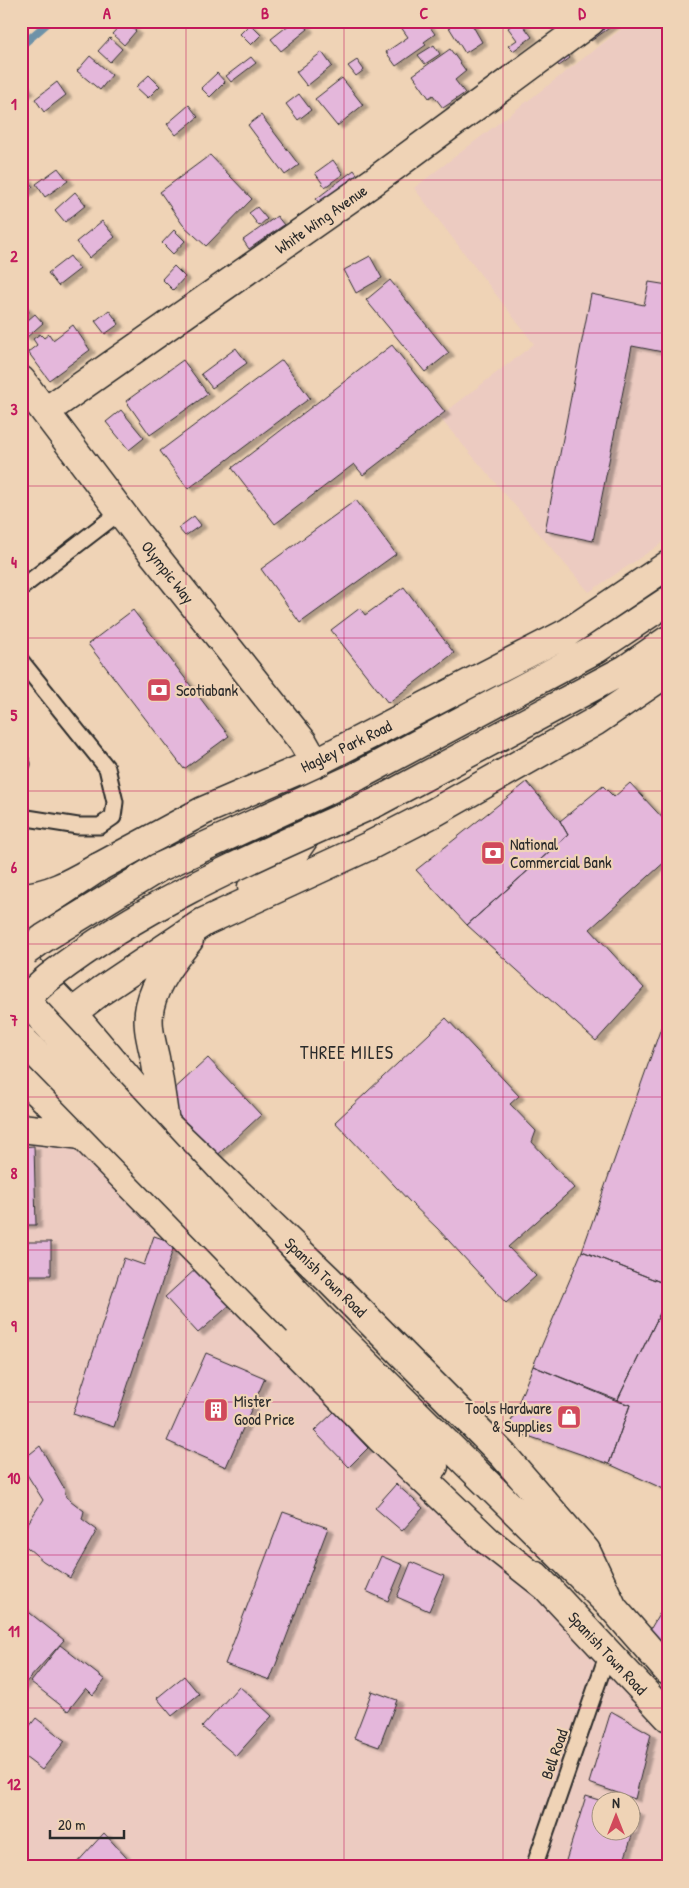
<svg xmlns="http://www.w3.org/2000/svg" width="689" height="1888" viewBox="0 0 689 1888" font-family="'Patrick Hand',sans-serif">
<defs>
<filter id="shadow"><feDropShadow dx="5.5" dy="3" stdDeviation="1" flood-color="#0004"/></filter>
</defs>
<rect width="100%" height="100%" fill="#efd3b6"/>
<filter id="ink" filterUnits="userSpaceOnUse"><feTurbulence type="fractalNoise" baseFrequency=".02" numOctaves="2"/><feDisplacementMap in="SourceGraphic" scale="10" xChannelSelector="R" yChannelSelector="G"/><feConvolveMatrix kernelMatrix="1 2 1 2 8 2 1 2 1" color-interpolation-filters="sRGB"/></filter>
<g filter="url(#ink)">
<path fill="#eccbc1" fill-rule="evenodd" d="M 632,21 L 668,21 L 668,539 L 589,592 L 439,417 L 534,344 L 414,188 Z
M 82,1135 L 668,1731 L 668,1867 L 21,1867 L 21,1136 ZM 602,1800 L 632,1800 L 632,1830 L 602,1830 Z"/>
<g fill="none" stroke-linecap="round" stroke-linejoin="round">
<path stroke="#6e92a8" stroke-width="8" d="M 21,46 L 50,21"/>
</g>
<path fill="#e4b7db" stroke="#2b2b2b" filter="url(#shadow)" d="M 124,21 L 136,31 L 124,45 L 112,34 Z
M 294,21 L 301,21 L 308,29 L 281,51 L 271,39 Z
M 401,21 L 417,21 L 421,27 L 427,23 L 435,34 L 424,42 L 426,45 L 396,66 L 386,52 L 408,37 L 398,23 Z
M 445,21 L 470,21 L 482,42 L 465,53 Z
M 517,21 L 520,21 L 532,37 L 513,51 L 508,46 L 517,40 L 508,28 Z
M 599,21 L 619,21 L 591,41 L 584,31 Z
M 250,24 L 261,35 L 251,45 L 240,34 Z
M 110,38 L 122,49 L 110,62 L 98,51 Z
M 434,45 L 440,54 L 425,64 L 418,55 Z
M 450,49 L 466,71 L 455,80 L 465,93 L 443,108 L 433,95 L 429,98 L 413,75 Z
M 564,49 L 570,58 L 559,66 L 552,57 Z
M 322,52 L 332,66 L 307,86 L 296,72 Z
M 90,56 L 112,75 L 100,90 L 77,71 Z
M 251,57 L 256,63 L 231,82 L 226,76 Z
M 357,60 L 364,70 L 356,76 L 348,66 Z
M 217,73 L 225,82 L 210,97 L 201,88 Z
M 149,75 L 160,86 L 148,98 L 136,87 Z
M 342,78 L 363,105 L 337,126 L 315,99 Z
M 21,80 L 29,91 L 21,96 Z
M 57,82 L 66,95 L 44,112 L 35,99 Z
M 299,94 L 311,110 L 298,120 L 286,104 Z
M 189,105 L 198,117 L 176,135 L 167,124 Z
M 261,115 L 299,165 L 285,175 L 248,125 Z
M 210,155 L 252,199 L 206,246 L 183,225 L 160,192 Z
M 333,160 L 343,174 L 325,187 L 315,173 Z
M 58,168 L 68,181 L 45,197 L 36,184 Z
M 354,170 L 360,178 L 322,207 L 316,199 Z
M 23,174 L 33,187 L 21,196 L 21,176 Z
M 75,192 L 86,205 L 65,222 L 55,210 Z
M 257,207 L 267,219 L 259,226 L 249,213 Z
M 277,216 L 284,225 L 249,249 L 243,240 Z
M 102,221 L 115,237 L 89,258 L 76,242 Z
M 174,230 L 185,241 L 173,254 L 162,243 Z
M 70,256 L 80,269 L 58,286 L 48,273 Z
M 370,256 L 382,278 L 356,293 L 344,270 Z
M 174,266 L 185,277 L 173,290 L 162,279 Z
M 390,280 L 449,353 L 425,372 L 366,300 Z
M 649,282 L 668,285 L 668,353 L 632,346 L 593,541 L 545,531 L 591,294 L 644,305 Z
M 22,304 L 29,312 L 21,319 L 21,305 Z
M 109,310 L 119,324 L 105,334 L 95,321 Z
M 35,314 L 43,323 L 26,338 L 21,333 L 21,326 Z
M 73,325 L 90,350 L 49,380 L 28,352 L 37,345 L 33,339 L 40,334 L 44,338 L 49,334 L 53,340 Z
M 392,345 L 445,412 L 363,475 L 354,464 L 275,524 L 232,468 Z
M 236,348 L 247,363 L 212,388 L 201,374 Z
M 183,360 L 208,394 L 150,435 L 126,401 Z
M 282,360 L 310,398 L 188,489 L 160,451 Z
M 121,410 L 144,438 L 129,450 L 106,422 Z
M 356,500 L 396,554 L 300,623 L 261,569 Z
M 194,516 L 201,525 L 185,536 L 178,528 Z
M 404,587 L 454,653 L 388,703 L 331,630 L 360,608 L 365,615 Z
M 133,610 L 229,736 L 184,769 L 88,644 Z
M 527,782 L 560,821 L 568,835 L 467,925 L 416,870 Z
M 630,783 L 668,824 L 668,859 L 590,929 L 644,988 L 596,1041 L 467,925 L 568,835 L 560,821 L 603,786 L 614,797 Z
M 668,1008 L 668,1285 L 582,1251 Z
M 446,1018 L 519,1096 L 510,1104 L 536,1131 L 532,1142 L 574,1188 L 508,1247 L 536,1276 L 506,1303 L 438,1229 L 410,1202 L 335,1122 Z
M 208,1058 L 261,1115 L 211,1161 L 171,1118 L 170,1093 Z
M 34,1146 L 36,1225 L 21,1225 L 21,1147 Z
M 154,1236 L 175,1243 L 114,1427 L 73,1414 L 124,1258 L 144,1265 Z
M 21,1242 L 51,1242 L 51,1275 L 21,1275 Z
M 582,1251 L 668,1285 L 668,1297 L 617,1401 L 533,1366 Z
M 198,1267 L 231,1304 L 198,1333 L 165,1297 Z
M 668,1297 L 668,1491 L 609,1464 L 630,1405 L 617,1401 Z
M 206,1353 L 265,1378 L 226,1467 L 167,1441 Z
M 533,1366 L 630,1405 L 609,1464 L 508,1429 Z
M 334,1412 L 368,1448 L 349,1467 L 314,1431 Z
M 40,1446 L 64,1488 L 66,1497 L 84,1511 L 82,1519 L 97,1530 L 70,1578 L 43,1561 L 21,1542 L 21,1534 L 43,1500 L 21,1465 L 21,1461 Z
M 396,1484 L 423,1508 L 402,1531 L 375,1508 Z
M 283,1512 L 328,1528 L 270,1680 L 225,1664 Z
M 381,1556 L 403,1565 L 388,1601 L 366,1591 Z
M 411,1562 L 444,1576 L 429,1611 L 397,1597 Z
M 21,1606 L 64,1640 L 21,1688 Z
M 661,1611 L 668,1616 L 668,1660 L 644,1640 Z
M 60,1645 L 105,1680 L 93,1695 L 86,1688 L 68,1711 L 31,1682 Z
M 184,1676 L 199,1694 L 172,1716 L 157,1698 Z
M 239,1686 L 272,1716 L 236,1756 L 202,1727 Z
M 372,1691 L 397,1700 L 379,1747 L 354,1738 Z
M 611,1711 L 651,1734 L 635,1799 L 589,1783 Z
M 36,1718 L 65,1741 L 42,1770 L 21,1754 L 21,1737 Z
M 586,1796 L 602,1801 L 602,1830 L 632,1830 L 632,1810 L 639,1813 L 622,1867 L 564,1867 Z
M 104,1833 L 135,1867 L 73,1867 Z"/>
<g fill="none" stroke-linecap="round" stroke-linejoin="round">
<defs>
<path id="lane" d="M 21,588 L 121,511
M 21,661 L 107,768 L 115,802 L 113,817 L 100,826 L 78,826 L 21,817
M 21,762 L 22,764
M 534,1867 L 608,1653"/>
<path id="street" d="M 46,411 L 373,182 L 591,21"/>
<path id="secondary" d="M 21,380 L 139,536 L 303,742 L 315,763
M 72,1013 L 165,1123 L 328,1279 L 504,1456 L 586,1551 L 613,1608
M 21,1076 L 82,1135 L 380,1438 L 488,1541 L 549,1589
M 320,1318 L 613,1608 L 668,1671
M 307,1330 L 434,1466
M 536,1576 L 668,1717"/>
<path id="primary" d="M 356,777 L 596,649 L 668,601
M 375,803 L 626,669 L 668,640
M 252,887 L 291,857 L 314,824 L 315,773
M 21,919 L 99,867 L 203,811 L 315,763 L 567,633 L 668,565
M 72,1013 L 101,991 L 204,922 L 369,846 L 435,812 L 596,721 L 668,672
M 165,1123 C 162,1101 159,1080 155,1058 C 151,1040 146,1024 150,1006 C 156,980 173,960 189,940"/>
<path id="highway" d="M 21,897 C 50,896 74,881 99,867
M 21,960 L 72,1013 L 35,1046
M 21,1128 L 82,1135"/>
</defs>
<use href="#lane" stroke="#2b2b2b" stroke-width="19"/>
<use href="#street" stroke="#2b2b2b" stroke-width="31"/>
<use href="#secondary" stroke="#2b2b2b" stroke-width="31"/>
<use href="#primary" stroke="#2b2b2b" stroke-width="31"/>
<use href="#highway" stroke="#2b2b2b" stroke-width="31"/>
<use href="#lane" stroke="#efd3b6" stroke-width="15"/>
<use href="#street" stroke="#efd3b6" stroke-width="28"/>
<use href="#secondary" stroke="#efd3b6" stroke-width="28"/>
<use href="#primary" stroke="#efd3b6" stroke-width="28"/>
<use href="#highway" stroke="#efd3b6" stroke-width="28"/>
<defs>
<path id="secondary-bridge" d="M 21,996 L 320,1318
M 21,1038 L 298,1322"/>
<path id="primary-bridge" d="M 26,951 L 44,938 L 158,868 L 356,777
M 21,1003 C 31,994 41,983 52,975 C 149,900 264,853 375,803"/>
</defs>
<use href="#secondary-bridge" stroke="#2b2b2b" stroke-width="31" stroke-linecap="butt"/>
<use href="#primary-bridge" stroke="#2b2b2b" stroke-width="31" stroke-linecap="butt"/>
<use href="#secondary-bridge" stroke="#efd3b6" stroke-width="28"/>
<use href="#primary-bridge" stroke="#efd3b6" stroke-width="28"/>
</g>
</g>
<path fill="none" stroke="#c2185b" stroke-width="1" stroke-opacity="0.55" d="M 186,21 L 186,1867M 344,21 L 344,1867M 503,21 L 503,1867M 21,180 L 668,180M 21,333 L 668,333M 21,486 L 668,486M 21,638 L 668,638M 21,791 L 668,791M 21,944 L 668,944M 21,1097 L 668,1097M 21,1250 L 668,1250M 21,1402 L 668,1402M 21,1555 L 668,1555M 21,1708 L 668,1708"/>
<defs>
<symbol id="bank-square" viewBox="-11 -11 22 22"><rect x="-9" y="-9" width="18" height="18" rx="4" fill="#d1495b" stroke="#efd3b6"/><path d="M-6-4H6V4H-6ZM0-2.3a2.3 2.3 0 1 0 0 4.6a2.3 2.3 0 1 0 0-4.6Z" fill="#fff"/></symbol>
<symbol id="building-square" viewBox="-11 -11 22 22"><rect x="-9" y="-9" width="18" height="18" rx="4" fill="#d1495b" stroke="#efd3b6"/><path d="M-4-6H4V6H1V3H-1V6H-4ZM-2.5-4.3h1.7v1.8h-1.7ZM.8-4.3h1.7v1.8H.8ZM-2.5-1h1.7V.8h-1.7ZM.8-1h1.7V.8H.8Z" fill="#fff"/></symbol>
<symbol id="shop-square" viewBox="-11 -11 22 22"><rect x="-9" y="-9" width="18" height="18" rx="4" fill="#d1495b" stroke="#efd3b6"/><path d="M-5-2.5h2.3a2.7 3.5 0 0 1 5.4 0H5L5.5 6h-11ZM-1.5-2.5h3a1.5 2.3 0 0 0-3 0Z" fill="#fff"/></symbol>
</defs>
<g fill-rule="evenodd">
<use href="#bank-square" x="145" y="676" width="28" height="28"/>
<use href="#bank-square" x="479" y="839" width="28" height="28"/>
<use href="#building-square" x="202" y="1396" width="28" height="28"/>
<use href="#shop-square" x="555" y="1403" width="28" height="28"/>
</g>
<g text-anchor="middle" dominant-baseline="central" stroke-width="4.5" stroke-linejoin="round" paint-order="stroke">
<g font-size="16" fill="#2b2b2b" stroke="#efd3b6">
<text transform="translate(321 219) rotate(-35)">White Wing Avenue</text>
<text transform="translate(168 572) rotate(52)">Olympic Way</text>
<text transform="translate(346 746) rotate(-26)">Hagley Park Road</text>
<text transform="translate(326 1277) rotate(44)">Spanish Town Road</text>
<text transform="translate(608 1653) rotate(47)">Spanish Town Road</text>
<text transform="translate(554 1754) rotate(-71)">Bell Road</text>
</g>
<g font-size="16" fill="#2b2b2b" stroke="#efd3b6" text-anchor="start">
<text x="176" y="690">Scotiabank</text>
<text x="510" y="844">National<tspan x="510" dy="18">Commercial Bank</tspan></text>
<text x="234" y="1401">Mister<tspan x="234" dy="18">Good Price</tspan></text>
<text x="552" y="1408" text-anchor="end">Tools Hardware<tspan x="552" dy="18">&amp; Supplies</tspan></text>
</g>
<g font-size="18" letter-spacing="1" fill="#2b2b2b" stroke="#efd3b6">
<text x="347" y="1052">THREE MILES</text>
</g>
</g>
<rect width="689" height="1888" fill="none" stroke="#efd3b6" stroke-width="55"/>
<g transform="translate(616 1816)"><circle r="24" fill="#efd3b6" stroke="#a1907e"/>
<path d="M0-4L9 19L0 12L-9 19Z" fill="#d1495b"/>
<text y="-8" font-size="14" font-weight="bold" text-anchor="middle" fill="#2b2b2b">N</text>
</g>
<path d="M50 1830v8h74v-8" fill="none" stroke="#2b2b2b" stroke-width="2.5"/>
<text x="58" y="1830" font-size="15" fill="#2b2b2b" stroke="#efd3b6" stroke-width="4" paint-order="stroke">20 m</text>
<rect x="28" y="28" width="634" height="1832" fill="none" stroke="#c2185b" stroke-width="2"/>
<g font-size="16" text-anchor="middle" font-weight="bold" fill="#c2185b">
<text x="107" y="19">A</text>
<text x="265" y="19">B</text>
<text x="424" y="19">C</text>
<text x="582" y="19">D</text>
<text x="14" y="110">1</text>
<text x="14" y="262">2</text>
<text x="14" y="415">3</text>
<text x="14" y="568">4</text>
<text x="14" y="721">5</text>
<text x="14" y="873">6</text>
<text x="14" y="1026">7</text>
<text x="14" y="1179">8</text>
<text x="14" y="1332">9</text>
<text x="14" y="1484">10</text>
<text x="14" y="1637">11</text>
<text x="14" y="1790">12</text>
</g>
</svg>
